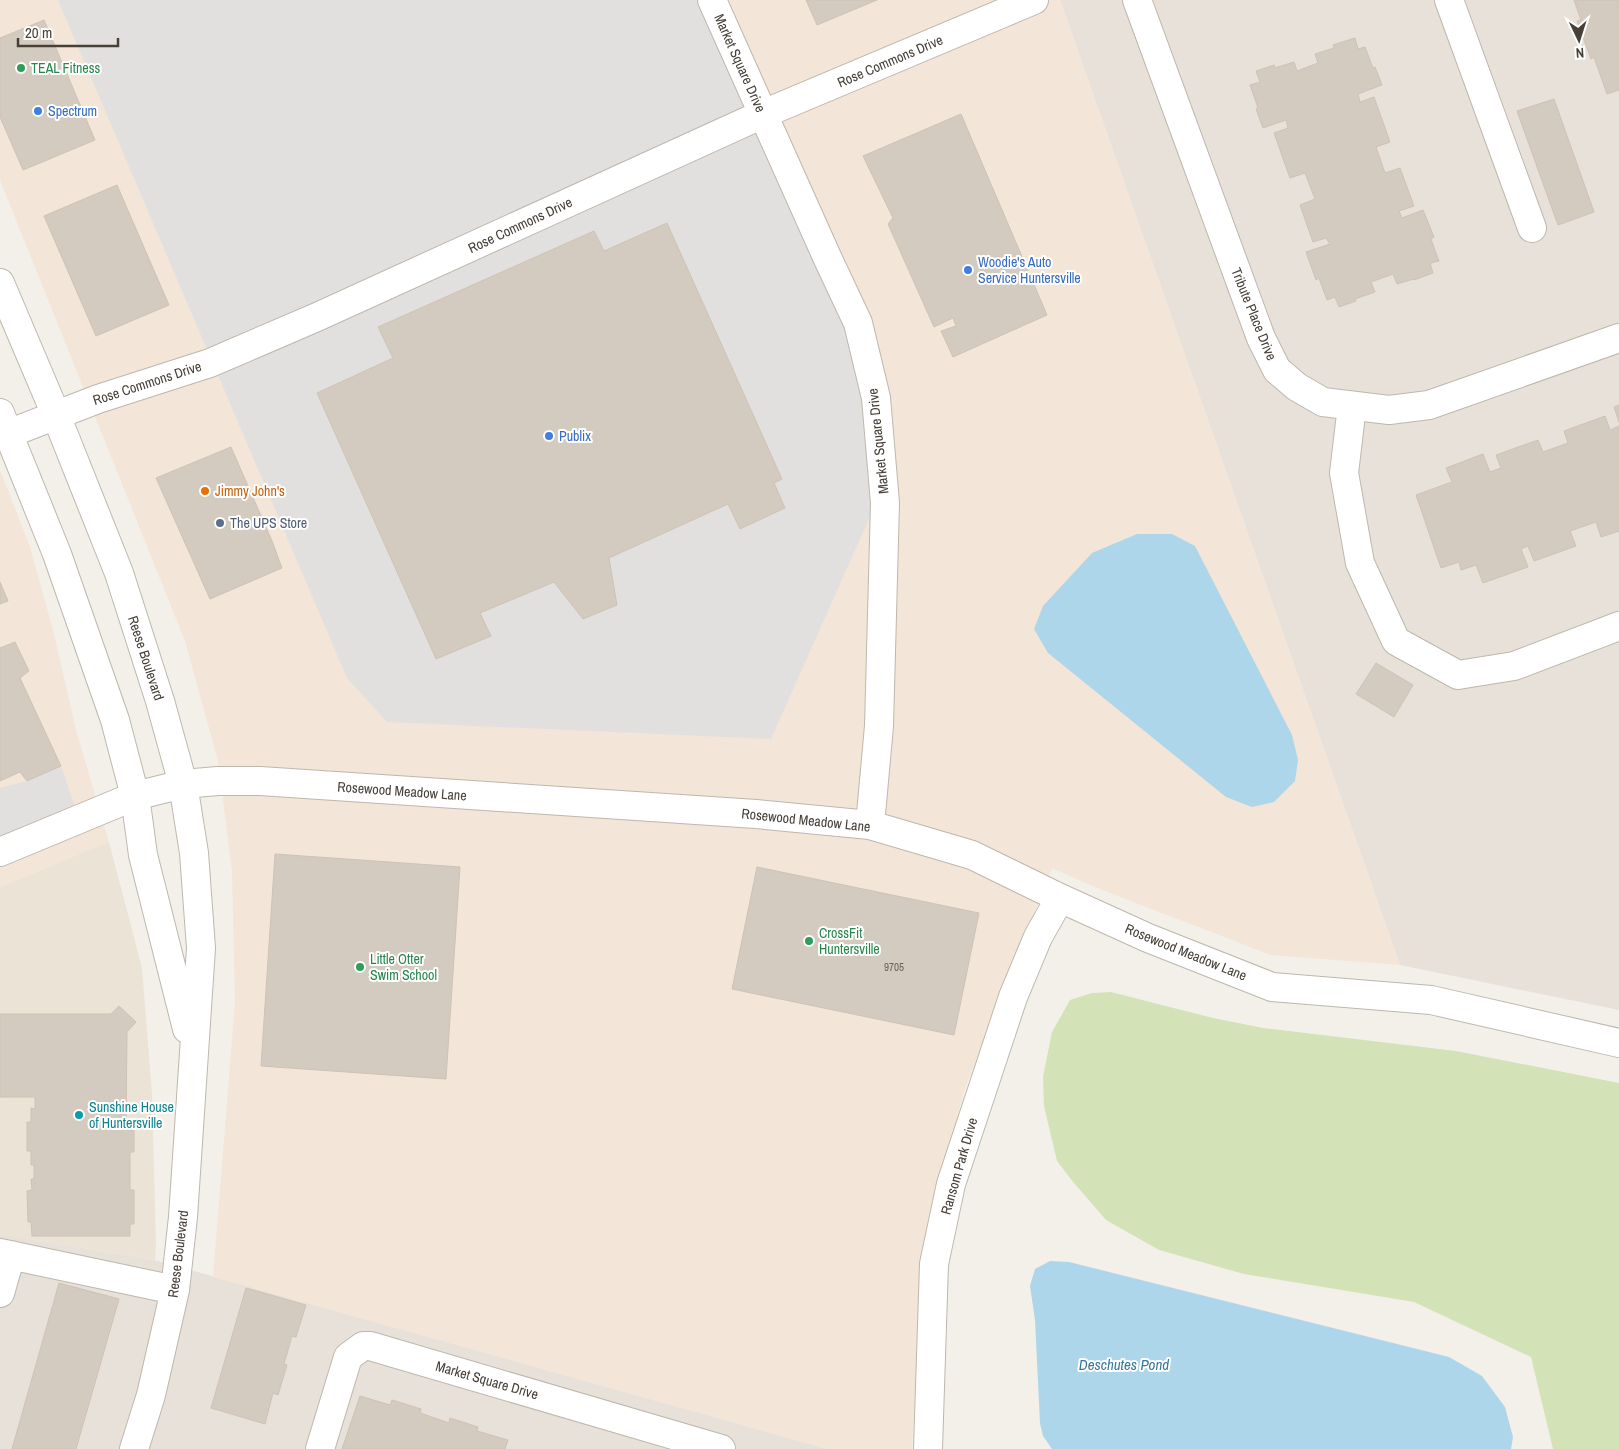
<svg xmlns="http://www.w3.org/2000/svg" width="1619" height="1449" viewBox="0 0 1619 1449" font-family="'Archivo Narrow',sans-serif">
<rect width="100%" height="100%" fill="#f3f0ea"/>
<path fill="#e7e1d9" d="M 1060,0 L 1619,0 L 1619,1010 L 1400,965 Z
M 0,1234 L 155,1260 L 828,1449 L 0,1449 Z"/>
<path fill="#f3e5d7" d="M 0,0 L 1060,0 L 1400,965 L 1271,955 L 1097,888 L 1052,868 L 965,1088 L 925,1238 L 912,1449 L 828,1449 L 213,1277 L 235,1002 L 232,871 L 218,761 L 185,641 L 0,180 Z
M 0,470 L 30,547 L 53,630 L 76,730 L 109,842 L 0,887 Z"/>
<path fill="#ebe3d5" d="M 109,842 L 142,968 L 152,1094 L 156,1243 L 155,1260 L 0,1234 L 0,887 Z"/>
<path fill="#d3e3b7" d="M 1111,992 L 1213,1018 L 1263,1028 L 1456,1051 L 1619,1083 L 1619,1449 L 1553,1449 L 1531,1357 L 1414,1302 L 1244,1274 L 1159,1250 L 1106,1220 L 1074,1183 L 1057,1161 L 1044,1106 L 1043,1077 L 1052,1032 L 1070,1000 L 1092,993 Z"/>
<path fill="#e2e0de" d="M 58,0 L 716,0 L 867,361 L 877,501 L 771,739 L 387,722 L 347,678 Z
M 61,766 L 79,818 L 0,852 L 0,788 L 27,781 Z"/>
<path fill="#add6ea" d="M 1137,534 L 1172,534 L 1195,546 L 1292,735 L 1298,760 L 1295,781 L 1274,802 L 1252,807 L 1226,797 L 1048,653 L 1034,629 L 1043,606 L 1092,553 Z
M 1050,1261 L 1069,1262 L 1449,1357 L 1482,1376 L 1505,1407 L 1513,1437 L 1511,1449 L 1052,1449 L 1043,1436 L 1040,1423 L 1035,1320 L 1030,1286 L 1035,1269 Z"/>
<path fill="#d4cbc0" stroke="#cec2b4" d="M 806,0 L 877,0 L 817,25 Z
M 1574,0 L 1619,0 L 1619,90 L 1607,94 L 1594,57 L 1591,59 L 1577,21 L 1581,20 Z
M 44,20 L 95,140 L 23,170 L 0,117 L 0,38 Z
M 1355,38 L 1358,49 L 1365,47 L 1373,68 L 1375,67 L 1382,85 L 1358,94 L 1360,102 L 1374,97 L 1390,142 L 1376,147 L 1385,173 L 1400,168 L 1414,206 L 1399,211 L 1402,218 L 1423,210 L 1434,237 L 1431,239 L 1439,261 L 1430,263 L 1433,273 L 1414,280 L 1414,279 L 1397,284 L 1393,274 L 1371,282 L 1375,292 L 1355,299 L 1356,301 L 1339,307 L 1335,297 L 1327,300 L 1319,278 L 1316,280 L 1306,252 L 1330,244 L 1326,238 L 1313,242 L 1300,205 L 1315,199 L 1305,173 L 1290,178 L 1274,133 L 1288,128 L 1286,120 L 1263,128 L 1256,109 L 1258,108 L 1250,85 L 1260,82 L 1256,71 L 1274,65 L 1275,68 L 1294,62 L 1297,71 L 1318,63 L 1315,54 L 1334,48 L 1333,45 Z
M 1554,99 L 1594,212 L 1558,225 L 1517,111 Z
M 961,114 L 1047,315 L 953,357 L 941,331 L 956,326 L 953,318 L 934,327 L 888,224 L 893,218 L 863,156 Z
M 117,185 L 169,305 L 96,336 L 44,216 Z
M 667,223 L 782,479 L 774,483 L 785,508 L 740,529 L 728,504 L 609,558 L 617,605 L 583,619 L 554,582 L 480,613 L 491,636 L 436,659 L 317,393 L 393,358 L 378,327 L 594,231 L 604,251 Z
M 1619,405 L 1619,422 L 1614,407 Z
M 1605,416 L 1610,430 L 1619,426 L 1619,531 L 1601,537 L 1596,522 L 1570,531 L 1576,546 L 1534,561 L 1528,546 L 1521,549 L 1528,567 L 1483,583 L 1476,565 L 1461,570 L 1459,562 L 1441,568 L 1416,495 L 1452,482 L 1446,468 L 1483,454 L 1490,472 L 1501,468 L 1496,455 L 1538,440 L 1543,452 L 1568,443 L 1564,431 Z
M 231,447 L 272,541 L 282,568 L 210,599 L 156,478 Z
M 0,582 L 8,601 L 0,604 Z
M 15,642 L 29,671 L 20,678 L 61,766 L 27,781 L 20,772 L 0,781 L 0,648 Z
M 1376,663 L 1413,685 L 1394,717 L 1356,694 Z
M 275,854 L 460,867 L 446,1079 L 261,1066 Z
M 757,867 L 979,913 L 954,1035 L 732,989 Z
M 119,1006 L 136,1022 L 127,1032 L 126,1125 L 134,1125 L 134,1152 L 130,1152 L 130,1190 L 134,1190 L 134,1224 L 130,1224 L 130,1236 L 32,1236 L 31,1222 L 28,1222 L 27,1191 L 32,1190 L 31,1179 L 34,1179 L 34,1165 L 31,1165 L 31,1151 L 27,1151 L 27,1122 L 31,1122 L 31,1108 L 35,1109 L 35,1097 L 0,1097 L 0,1014 L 111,1014 Z
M 59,1283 L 119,1299 L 76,1449 L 12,1449 Z
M 246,1288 L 306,1305 L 296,1337 L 292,1336 L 284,1364 L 287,1365 L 278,1395 L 273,1393 L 265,1424 L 211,1408 Z
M 360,1396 L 390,1405 L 392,1400 L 421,1409 L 420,1413 L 449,1423 L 450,1418 L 478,1427 L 477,1431 L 508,1440 L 505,1449 L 342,1449 Z"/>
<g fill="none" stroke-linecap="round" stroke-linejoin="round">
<defs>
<path id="minor" d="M 712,0 L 827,257 L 858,323 L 876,398 L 885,503 L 879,726 L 870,825
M 1137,0 L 1261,338 L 1277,370 L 1297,387 L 1323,402 L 1389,410 L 1429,405 L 1619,338
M 1449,0 L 1532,228
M 0,283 L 56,415 L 119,573 L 160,701 L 183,784 L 194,853 L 201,948 L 183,1217 L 175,1290 L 151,1395 L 134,1449
M 1352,406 L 1344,473 L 1360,563 L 1396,641 L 1458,675 L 1514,666 L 1619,626
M 0,413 L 57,554 L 115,720 L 135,796 L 143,855 L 187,1029
M 0,437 L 98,399 L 210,363 L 317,317 L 763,114 L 1034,0
M 0,852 L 135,796 L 183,784 L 218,781 L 260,781 L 756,814 L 870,825 L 972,855 L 1060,898 L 1148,938 L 1272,987 L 1431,1000 L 1619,1043
M 0,1253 L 175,1290
M 0,1293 L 11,1255
M 320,1449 L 348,1357 L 363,1346 L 370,1346 L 721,1449
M 928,1449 L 934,1264 L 951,1184 L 1013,997 L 1038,937 L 1060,898"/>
</defs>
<use href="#minor" stroke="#beb7ad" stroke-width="30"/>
<use href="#minor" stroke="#fff" stroke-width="28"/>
</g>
<g fill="#2e9e5b" stroke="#fff" stroke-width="2">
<circle cx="21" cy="68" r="5"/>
<circle cx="809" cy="941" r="5"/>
<circle cx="360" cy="967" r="5"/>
</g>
<g fill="#3f7fe0" stroke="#fff" stroke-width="2">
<circle cx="38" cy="111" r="5"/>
<circle cx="968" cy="270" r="5"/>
<circle cx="549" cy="436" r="5"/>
</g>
<circle fill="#e8710a" stroke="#fff" stroke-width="2" cx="205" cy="491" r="5"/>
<circle fill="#5c6f8a" stroke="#fff" stroke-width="2" cx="220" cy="523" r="5"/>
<circle fill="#0f9aa8" stroke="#fff" stroke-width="2" cx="79" cy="1115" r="5"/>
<g text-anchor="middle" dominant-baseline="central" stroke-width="4" stroke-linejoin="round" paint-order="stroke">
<g font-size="11" fill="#6a635b">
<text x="894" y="967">9705</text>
</g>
<g font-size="14" fill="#474039" stroke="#fff">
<text transform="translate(890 61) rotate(-23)">Rose Commons Drive</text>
<text transform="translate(740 63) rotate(66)">Market Square Drive</text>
<text transform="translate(520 225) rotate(-25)">Rose Commons Drive</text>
<text transform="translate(1254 314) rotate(68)">Tribute Place Drive</text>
<text transform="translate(147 383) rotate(-18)">Rose Commons Drive</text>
<text transform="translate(878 441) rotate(-96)">Market Square Drive</text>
<text transform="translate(146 658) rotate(72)">Reese Boulevard</text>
<text transform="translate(402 791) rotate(4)">Rosewood Meadow Lane</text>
<text transform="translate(806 820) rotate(6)">Rosewood Meadow Lane</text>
<text transform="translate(1186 952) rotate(22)">Rosewood Meadow Lane</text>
<text transform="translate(959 1166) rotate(-74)">Ransom Park Drive</text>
<text transform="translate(178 1254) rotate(-83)">Reese Boulevard</text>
<text transform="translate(487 1380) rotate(16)">Market Square Drive</text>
</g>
<g font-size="14" fill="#27864d" stroke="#fff" text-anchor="start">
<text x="31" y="68">TEAL Fitness</text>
<text x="819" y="933">CrossFit<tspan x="819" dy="16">Huntersville</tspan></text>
<text x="370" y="959">Little Otter<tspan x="370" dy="16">Swim School</tspan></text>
</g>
<g font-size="14" fill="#366cbe" stroke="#fff" text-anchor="start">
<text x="48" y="111">Spectrum</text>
<text x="978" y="262">Woodie's Auto<tspan x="978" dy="16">Service Huntersville</tspan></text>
<text x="559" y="436">Publix</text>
</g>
<g font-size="14" fill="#c56008" stroke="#fff" text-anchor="start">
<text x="215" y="491">Jimmy John's</text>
</g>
<g font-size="14" fill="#4e5e75" stroke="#fff" text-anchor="start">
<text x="230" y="523">The UPS Store</text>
</g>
<g font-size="14" fill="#0d838f" stroke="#fff" text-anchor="start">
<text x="89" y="1107">Sunshine House<tspan x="89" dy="16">of Huntersville</tspan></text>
</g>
<g font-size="15" font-style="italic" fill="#38789a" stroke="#fff">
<text x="1124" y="1364">Deschutes Pond</text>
</g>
</g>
<g transform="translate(1579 40) rotate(176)" stroke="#ffffff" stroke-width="4" paint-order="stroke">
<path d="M0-4L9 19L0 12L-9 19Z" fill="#474039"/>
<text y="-8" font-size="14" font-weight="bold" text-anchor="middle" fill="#474039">N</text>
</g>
<path d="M18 38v8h100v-8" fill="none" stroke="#474039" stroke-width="2.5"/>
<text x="25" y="38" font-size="15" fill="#474039" stroke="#ffffff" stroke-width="4" paint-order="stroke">20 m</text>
</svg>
